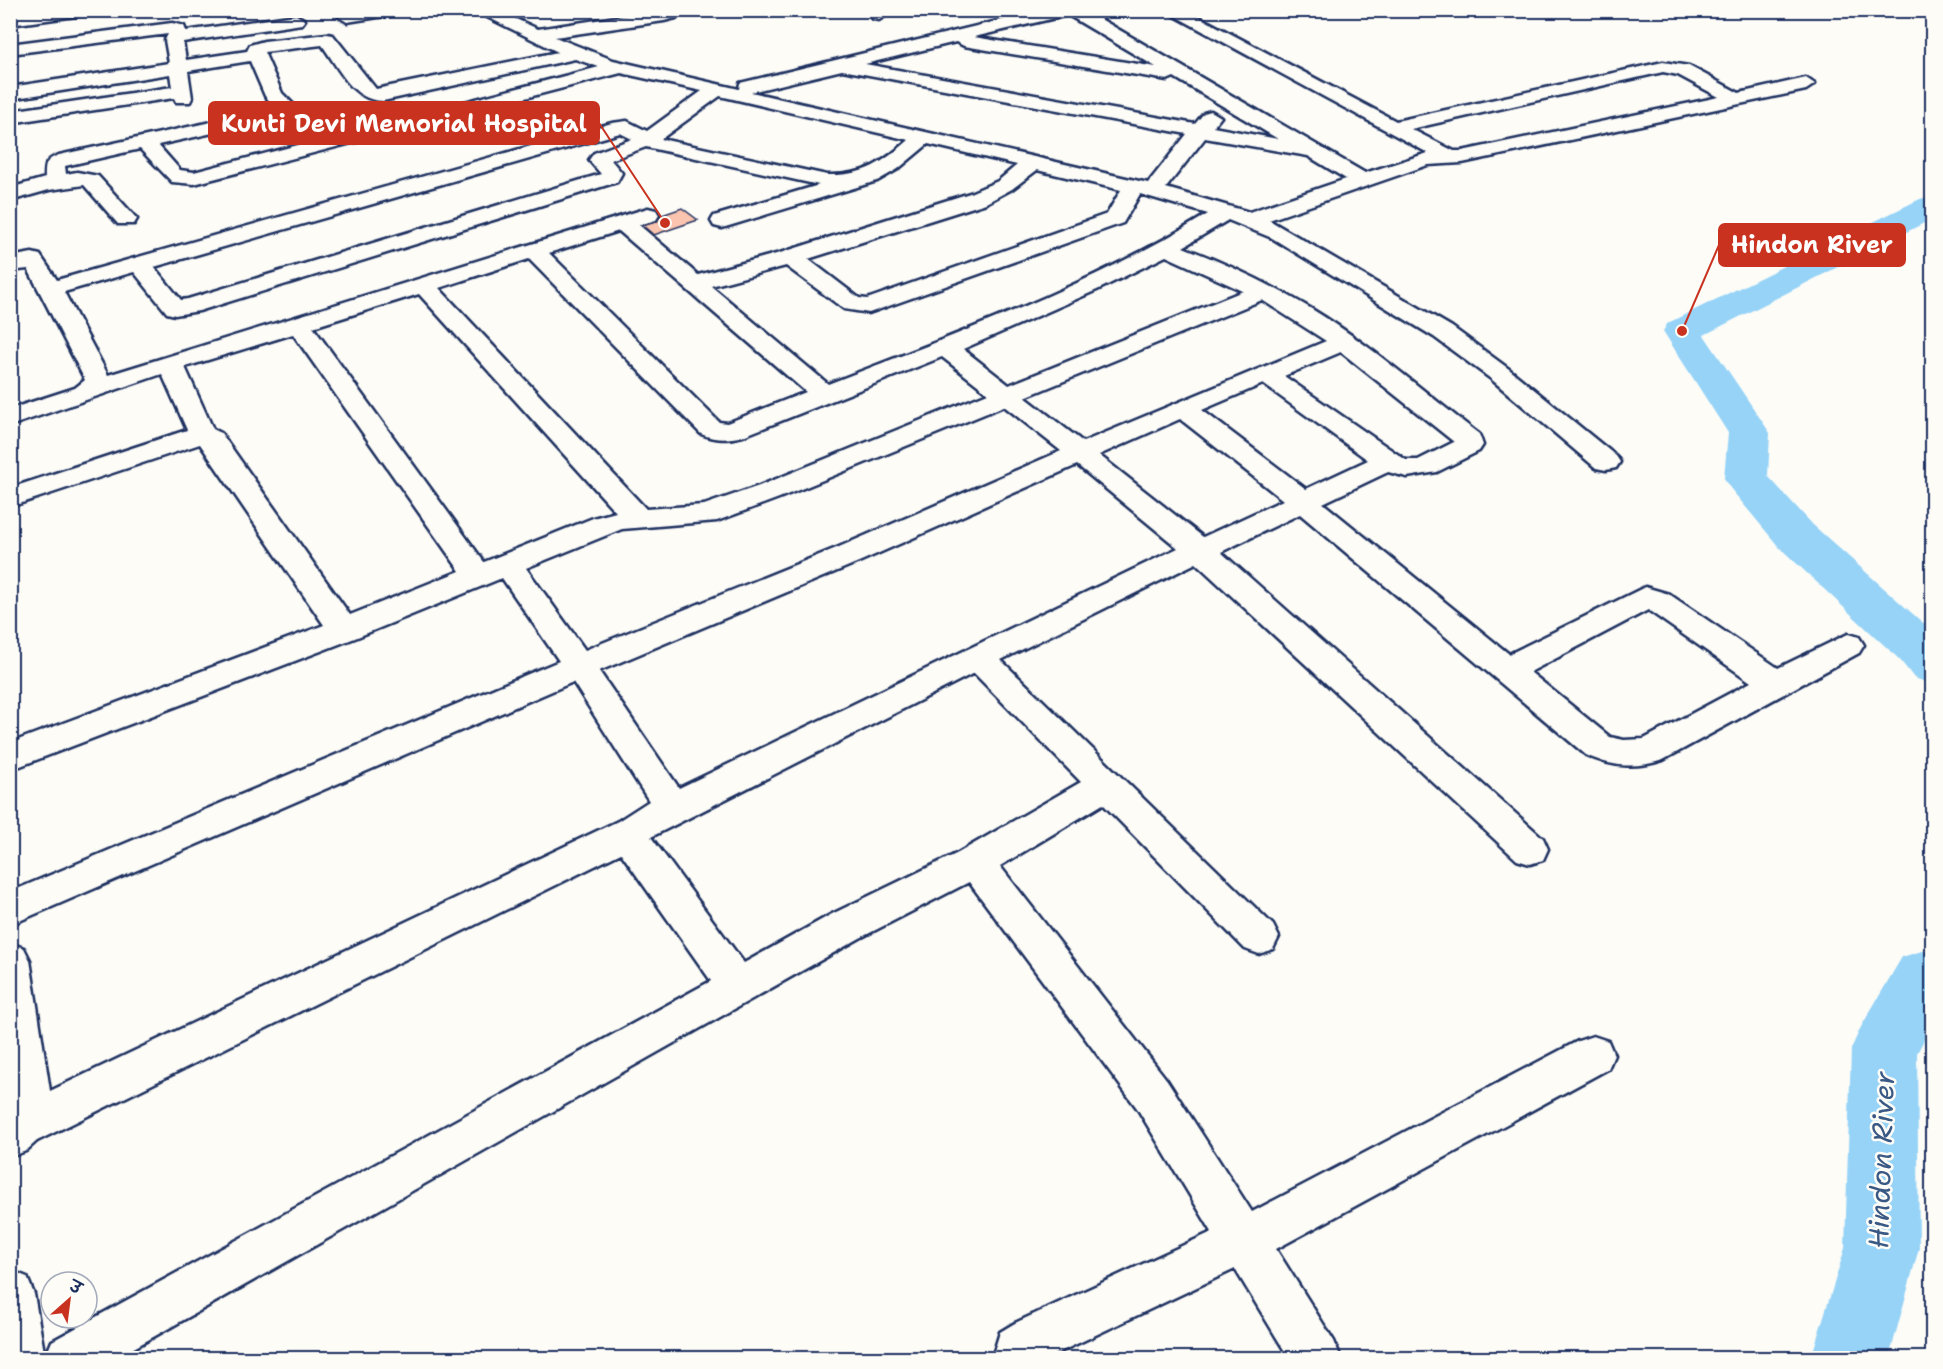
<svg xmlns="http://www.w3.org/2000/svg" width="1943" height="1369" viewBox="0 0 1943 1369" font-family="'Shantell Sans','Playpen Sans Deva',sans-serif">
<rect width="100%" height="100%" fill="#fdfcf7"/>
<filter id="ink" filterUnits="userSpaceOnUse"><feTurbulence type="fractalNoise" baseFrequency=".0167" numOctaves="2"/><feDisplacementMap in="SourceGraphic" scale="12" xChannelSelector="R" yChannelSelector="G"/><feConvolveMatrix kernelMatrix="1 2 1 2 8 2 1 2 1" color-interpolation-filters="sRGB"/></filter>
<g filter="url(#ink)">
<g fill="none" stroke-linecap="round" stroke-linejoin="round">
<path fill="#96d3f7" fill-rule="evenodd" d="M 1932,196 L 1932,219 L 1704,335 L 1770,433 L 1768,476 L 1813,525 L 1932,631 L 1932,684 L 1914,678 L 1900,660 L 1779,547 L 1730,488 L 1724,478 L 1728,433 L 1663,331 L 1668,323 L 1920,199 Z
M 1932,948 L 1932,1025 L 1917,1053 L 1919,1248 L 1889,1358 L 1811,1358 L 1845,1248 L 1851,1049 L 1861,1027 L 1902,957 Z"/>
</g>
<path fill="#fbc4af" stroke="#1b2f5e" stroke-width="1.5" d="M 682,208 L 698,220 L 648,237 L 633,225 Z"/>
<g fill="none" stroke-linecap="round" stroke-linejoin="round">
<defs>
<path id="minor" d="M 43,10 L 92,10 L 84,15 L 10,25 L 10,15 Z
M 356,10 L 399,10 L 391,15 L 347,22 L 339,17 L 341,13 Z
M 473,10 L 496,10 L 538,29 L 661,10 L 678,10 L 676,18 L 664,21 L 555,37 L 613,60 L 739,89 L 740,83 L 1043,10 L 1085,10 L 1365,173 L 1428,153 L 1164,10 L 1186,10 L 1396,121 L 1663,62 L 1689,66 L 1739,93 L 1806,78 L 1815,84 L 1806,90 L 1462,163 L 1428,165 L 1269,220 L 1452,327 L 1509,369 L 1616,456 L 1620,462 L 1616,468 L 1606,470 L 1596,468 L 1491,379 L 1434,337 L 1272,238 L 1228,220 L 1183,247 C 1227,264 1270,284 1310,308 C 1370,344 1424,392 1479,434 L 1483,445 L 1479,451 L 1437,472 L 1407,477 L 1388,472 L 1323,503 L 1509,654 L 1645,587 L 1669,594 L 1778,668 L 1848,634 L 1859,637 L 1864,645 L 1859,653 L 1663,760 C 1635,769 1612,767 1586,755 L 1300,514 L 1221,552 L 1543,838 L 1548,849 L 1543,860 L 1530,864 L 1517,860 L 1196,563 L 1001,660 L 1273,925 L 1279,937 L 1273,949 L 1259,954 L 1245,949 L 1103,804 L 1000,866 L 1167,1080 L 1252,1212 L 1578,1041 L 1593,1036 L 1608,1041 L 1614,1055 L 1608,1069 L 1276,1249 L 1334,1341 L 1341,1358 L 1289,1358 L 1235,1269 L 1047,1358 L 992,1358 L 1000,1332 L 1015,1323 L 1212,1232 L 1137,1108 L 969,882 L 860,938 L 116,1358 L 10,1358 L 10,1270 L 27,1277 L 34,1294 L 45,1358 L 52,1341 L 711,981 L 621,853 L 37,1141 L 26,1151 L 10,1157 L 10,943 L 24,948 L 30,960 L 50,1091 L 618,821 L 649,801 L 573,682 L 10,925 L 10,892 L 559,661 L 502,578 L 355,638 L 10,770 L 10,743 L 324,625 L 200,444 L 10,507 L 10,488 L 187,430 L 162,374 L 10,426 L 10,409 L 75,388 L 85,380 L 28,269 L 10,271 L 10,257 L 32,253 L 40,255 L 57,280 L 612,123 L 627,121 L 647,131 L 702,91 L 621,73 L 194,184 L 172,182 L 140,149 L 65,166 L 66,174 L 77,172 L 98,176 L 137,219 L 134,224 L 118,224 L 84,185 L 49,190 L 10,201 L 10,188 L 45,178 C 45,164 45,160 59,155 L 276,108 L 265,96 L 250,61 L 188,71 L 192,98 L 190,102 L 176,102 L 174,98 L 10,123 L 10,111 L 172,87 L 170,74 L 10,99 L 10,87 L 169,63 L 165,40 L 168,34 L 10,54 L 10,44 L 172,23 L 184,26 L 186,31 L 296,15 L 305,20 L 302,24 L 183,42 L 186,60 L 247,51 L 250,45 L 264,41 L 327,34 L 333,35 L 376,89 L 558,52 ZM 1068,15 L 1156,67 L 974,37 ZM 956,42 L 964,46 L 1167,80 L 1174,77 L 1278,139 L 1213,127 L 1221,117 L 1211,111 L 1204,113 L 1195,124 L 865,64 ZM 322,45 C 339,68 352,101 383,101 L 575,59 L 599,67 L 194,172 L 180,170 L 158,145 L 290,116 L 296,107 L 282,93 L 264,52 ZM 842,70 L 1187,134 L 1148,183 L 751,92 ZM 1663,72 L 1678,75 L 1719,97 L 1462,151 L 1454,151 L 1411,129 ZM 720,96 L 909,140 C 881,164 864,176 827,175 L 661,139 ZM 620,133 L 632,139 L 594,153 L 589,160 L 601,174 L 188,299 L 181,300 L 154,267 ZM 1205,138 L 1308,156 L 1346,179 L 1249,212 L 1166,188 ZM 928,144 L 1017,165 L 998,181 L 970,193 L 780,253 L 698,275 L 639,225 L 656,220 L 659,215 L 656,210 L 648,208 L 108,375 L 64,292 L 134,272 L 167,313 L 175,315 L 199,311 L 617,182 L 622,173 L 611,160 L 646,147 L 819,185 L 714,216 L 711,221 L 714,226 L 722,228 L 877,181 L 898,169 ZM 1037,170 L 1121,190 L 1107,214 L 867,299 L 859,298 L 808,259 L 986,203 L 1012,189 ZM 1140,194 L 1208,214 C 1090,286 957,334 828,384 L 711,286 L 786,266 L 844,309 L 869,313 L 1123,223 ZM 619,231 L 806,392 L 727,423 L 719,422 L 549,253 ZM 1166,256 L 1243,291 L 1009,385 L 963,349 L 1097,290 ZM 529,259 L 701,434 C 716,440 726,440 743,436 L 942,357 L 988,393 L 759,486 L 704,505 L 646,509 L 439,288 ZM 419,294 L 616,512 L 593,518 L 484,562 L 313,327 ZM 1262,300 L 1326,341 L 1083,442 L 1025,397 ZM 293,334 L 460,571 L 350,615 L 221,433 L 213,429 L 185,367 ZM 1341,352 L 1454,442 L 1418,460 L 1406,460 L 1284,376 ZM 1263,384 L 1368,460 L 1306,489 L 1202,410 ZM 1004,406 L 1061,451 L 839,547 L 585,650 L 526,568 L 622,529 L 717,521 L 779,498 ZM 1180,419 L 1283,500 L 1203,537 L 1099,455 ZM 1077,465 L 1178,548 L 679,788 L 599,671 L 861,561 ZM 1648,610 L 1751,682 L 1644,739 L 1624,740 L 1610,737 L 1530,672 ZM 974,673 L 1081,782 L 958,853 L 832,914 L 744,963 L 651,837 Z
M 866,10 L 884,10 L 887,15 L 879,20 L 873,19 Z"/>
</defs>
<use href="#minor" stroke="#1b2f5e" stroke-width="5"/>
<use href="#minor" fill="#fdfcf7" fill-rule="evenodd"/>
</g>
</g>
<g text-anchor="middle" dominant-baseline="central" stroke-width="5" stroke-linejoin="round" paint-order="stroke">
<g font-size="28" font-style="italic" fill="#3a5884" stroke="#fdfcf7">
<text transform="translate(1881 1160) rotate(-88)">Hindon River</text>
</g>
</g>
<path fill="none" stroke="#c8321e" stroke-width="2" d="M665 223L599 123M1682 331L1719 245"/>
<g fill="#c8321e" stroke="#fdfcf7" stroke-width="2">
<circle cx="665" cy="223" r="6"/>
<circle cx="1682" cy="331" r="6"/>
</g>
<g fill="#c8321e" stroke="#c8321e" stroke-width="2">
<rect x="209" y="102" width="390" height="42" rx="6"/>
<rect x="1719" y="224" width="186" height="42" rx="6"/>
</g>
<g font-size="24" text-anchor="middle" font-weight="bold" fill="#fff">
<text x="404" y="132">Kunti Devi Memorial Hospital</text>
<text x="1812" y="253">Hindon River</text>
</g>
<rect width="1943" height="1369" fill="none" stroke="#fdfcf7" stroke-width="36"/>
<rect x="18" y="18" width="1907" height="1333" fill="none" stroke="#1b2f5e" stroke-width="2" filter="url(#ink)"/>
<g transform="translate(69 1300) rotate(28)"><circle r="28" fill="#fdfcf7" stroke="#a3aaba" stroke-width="1.5"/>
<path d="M0-4.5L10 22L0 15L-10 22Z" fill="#c8321e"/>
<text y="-9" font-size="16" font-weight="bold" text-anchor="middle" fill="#1b2f5e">उ</text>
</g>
</svg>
